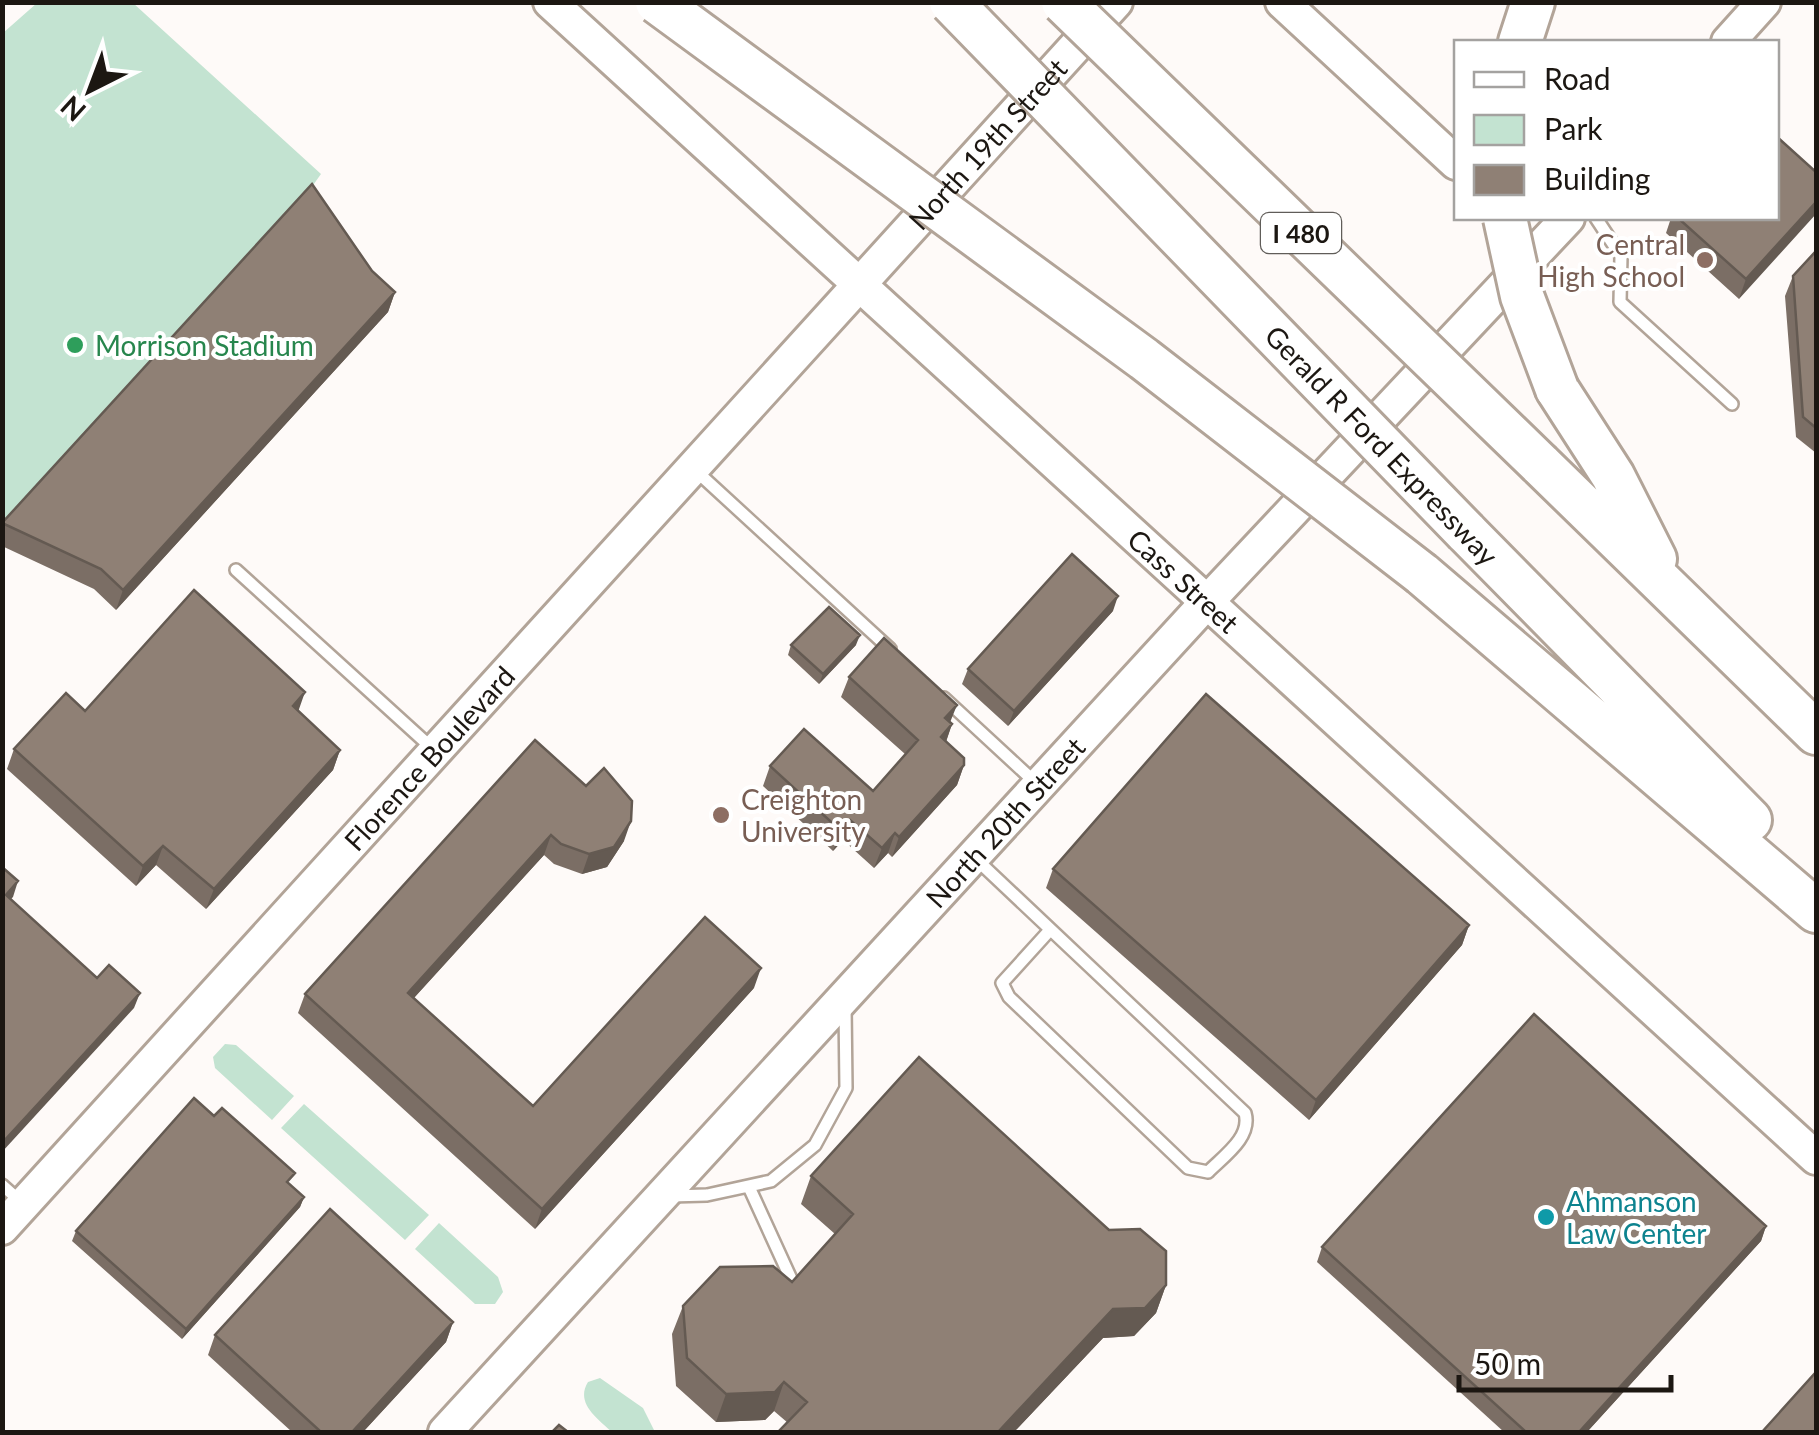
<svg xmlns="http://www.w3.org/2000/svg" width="1819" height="1435" viewBox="0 0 1819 1435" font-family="Lato,sans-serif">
<rect width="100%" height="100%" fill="#fefaf8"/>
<path fill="#c3e3d1" d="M 37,3 L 133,3 L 321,174 L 291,216 L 3,531 L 3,33 Z
M 225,1044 L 236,1045 L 294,1096 L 272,1120 L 215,1068 L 213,1057 Z
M 304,1104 L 429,1215 L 405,1240 L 281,1128 Z
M 439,1223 L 498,1277 L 503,1292 L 495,1304 L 475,1304 L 415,1249 Z
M 600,1378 L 643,1408 L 655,1432 L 612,1432 C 597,1418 575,1403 588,1382 Z"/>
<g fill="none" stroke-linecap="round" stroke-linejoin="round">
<defs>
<path id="lane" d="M 1596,218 L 1621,256 L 1620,302 L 1732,404
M 694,469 L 890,649
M 236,570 L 433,749
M 944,698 L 1037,784
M 977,860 L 1245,1113 C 1252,1137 1224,1156 1208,1172 L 1188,1168 L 1009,997 L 1002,983 L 1050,930
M 2,1185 L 21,1202
M 749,1187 L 797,1292
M 670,1196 L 707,1195 L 771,1181 L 815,1145 L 846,1088 L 845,1006"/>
<g id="secondary">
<path id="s1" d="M 550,2 L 1816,1158"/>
<path d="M 1282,2 L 1456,163"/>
<path d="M 1728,42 L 1764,2"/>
<path id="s2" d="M 2,1228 L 1116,2"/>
<path id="s3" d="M 445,1432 L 1206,603 L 1568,218"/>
</g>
<path id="highway" d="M 1520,42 L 1533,2
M 1557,389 L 1613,476 L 1655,559
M 1540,464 L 1816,733
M 1466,532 L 1750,820
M 1422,574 L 1816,911"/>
</defs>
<use href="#lane" stroke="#b2a498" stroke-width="16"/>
<use href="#secondary" stroke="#b2a498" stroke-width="38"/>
<use href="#highway" stroke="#b2a498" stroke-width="48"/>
<use href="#lane" stroke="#fff" stroke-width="11"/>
<use href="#secondary" stroke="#fff" stroke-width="32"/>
<use href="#highway" stroke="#fff" stroke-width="42"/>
<defs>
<path id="highway-bridge" d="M 657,2 L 1144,359 L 1422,574
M 951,2 L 1466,532
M 1063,2 L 1540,464
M 1505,218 L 1522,296 L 1557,389"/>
</defs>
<use href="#highway-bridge" stroke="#b2a498" stroke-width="48" stroke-linecap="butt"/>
<use href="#highway-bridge" stroke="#fff" stroke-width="42"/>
</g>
<path fill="#7b6e65" d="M 1816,172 L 1739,299 L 1666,233 L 1671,218 L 1776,218 Z
M 1816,251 L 1816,453 L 1796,437 L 1785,296 L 1793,276 Z
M 395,292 L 388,312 L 116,610 L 94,589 L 2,546 L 2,522 Z
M 1113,611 L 1008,726 L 962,684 L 968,669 Z
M 791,645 L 856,645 L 819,684 L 788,655 Z
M 849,677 L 950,722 L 952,724 L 946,742 L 964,765 L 957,785 L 892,857 L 888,853 L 874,868 L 843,840 L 833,851 L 763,786 L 770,766 L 873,791 L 905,754 L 841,697 Z
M 85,711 L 298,711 L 340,750 L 333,770 L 206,909 L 156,865 L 136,886 L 7,769 L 14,749 Z
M 535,740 L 624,841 L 607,867 L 582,874 L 554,864 L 544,855 L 414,998 L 533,1106 L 754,988 L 535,1229 L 298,1013 L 305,994 Z
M 1053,869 L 1469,925 L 1462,945 L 1309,1120 L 1046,888 Z
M 811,1176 L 1166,1285 L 1156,1313 L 1134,1336 L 1103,1338 L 1014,1432 L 778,1432 L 788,1423 L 774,1411 L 765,1420 L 716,1422 L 676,1386 L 672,1334 L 683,1306 L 792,1282 L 835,1234 L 801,1204 Z
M 292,1184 L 290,1185 L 304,1197 L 300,1207 L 182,1339 L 72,1241 L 76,1231 Z
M 1766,1226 L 1761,1241 L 1587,1432 L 1504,1432 L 1317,1262 L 1322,1247 Z
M 453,1322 L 446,1342 L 363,1432 L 292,1432 L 208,1355 L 215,1335 Z"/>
<path fill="#645a52" d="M 1816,202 L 1816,214 L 1739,299 L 1746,279 Z
M 395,292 L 388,312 L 116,610 L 123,590 Z
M 1118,596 L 1113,611 L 1008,726 L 1014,711 Z
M 860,635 L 856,645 L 819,684 L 823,674 Z
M 305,692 L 298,712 L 293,706 Z
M 957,705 L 949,725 L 945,718 Z
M 952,724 L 945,744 L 941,737 Z
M 340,750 L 333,770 L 206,909 L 214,889 Z
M 964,765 L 957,785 L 892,857 L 899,837 Z
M 850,820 L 843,840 L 833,851 L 841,831 Z
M 631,821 L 624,841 L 607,867 L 582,874 L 589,854 Z
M 895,833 L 888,853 L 874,868 L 882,848 Z
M 551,835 L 544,855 L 401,1012 L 408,993 Z
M 163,846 L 156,865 L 136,886 L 143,866 Z
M 18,881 L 13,897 L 2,908 L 6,895 Z
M 1469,925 L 1462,945 L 1309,1120 L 1316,1100 Z
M 761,968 L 754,988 L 535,1229 L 542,1209 Z
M 140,993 L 134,1008 L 2,1152 L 2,1143 Z
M 304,1197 L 300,1207 L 182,1339 L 186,1329 Z
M 1766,1226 L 1761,1241 L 1587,1432 L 1579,1432 Z
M 1166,1285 L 1156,1313 L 1134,1336 L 1103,1338 L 1014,1432 L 998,1432 L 1113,1309 Z
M 453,1322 L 446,1342 L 363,1432 L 352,1432 Z
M 784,1382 L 774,1411 L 765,1420 L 716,1422 L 726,1394 Z"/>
<path fill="#8f8075" stroke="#645a52" stroke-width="2.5" d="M 1776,136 L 1816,172 L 1816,202 L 1746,279 L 1678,218 L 1776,218 Z
M 312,184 L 372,271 L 395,292 L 123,590 L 101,569 L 2,523 Z
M 1816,251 L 1816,428 L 1803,417 L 1793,276 Z
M 1072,554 L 1118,596 L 1014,711 L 968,669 Z
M 194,590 L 305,692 L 293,706 L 340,750 L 214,889 L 163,846 L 143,866 L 14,749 L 66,693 L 85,711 Z
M 829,607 L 860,635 L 823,674 L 791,645 Z
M 884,638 L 957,705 L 945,718 L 952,724 L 941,737 L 964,758 L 964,765 L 899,837 L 895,833 L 882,848 L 850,820 L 841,831 L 770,766 L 804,729 L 873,791 L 918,740 L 849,677 Z
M 1206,694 L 1469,925 L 1316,1100 L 1053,869 Z
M 535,740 L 586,786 L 604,768 L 632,801 L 631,821 L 614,847 L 589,854 L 561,844 L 551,835 L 408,993 L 533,1106 L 705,917 L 761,968 L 542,1209 L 305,994 Z
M 2,867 L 18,881 L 6,895 L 97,978 L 109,965 L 140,993 L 2,1143 Z
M 1534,1014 L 1766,1226 L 1579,1432 L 1526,1432 L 1322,1247 Z
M 919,1057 L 1109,1230 L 1140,1229 L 1166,1251 L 1166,1285 L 1145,1308 L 1113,1309 L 998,1432 L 778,1432 L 807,1402 L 784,1382 L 775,1392 L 726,1394 L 687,1358 L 683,1306 L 720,1267 L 773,1266 L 792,1282 L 853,1214 L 811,1176 Z
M 194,1098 L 214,1116 L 222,1108 L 295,1173 L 287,1182 L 304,1197 L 186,1329 L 76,1231 Z
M 330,1209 L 453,1322 L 352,1432 L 321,1432 L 215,1335 Z
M 1816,1372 L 1816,1432 L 1762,1432 Z
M 559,1425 L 568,1432 L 552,1432 Z"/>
<g fill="#8d6e63" stroke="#fff" stroke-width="4">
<circle cx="1705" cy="260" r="10"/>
<circle cx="721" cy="815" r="10"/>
</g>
<circle fill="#2e9e5b" stroke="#fff" stroke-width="4" cx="75" cy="345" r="10"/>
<circle fill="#0f9aa8" stroke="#fff" stroke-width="4" cx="1546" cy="1217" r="10"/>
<g text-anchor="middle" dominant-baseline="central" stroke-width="8" stroke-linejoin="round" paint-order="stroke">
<rect fill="#fff" stroke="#605d59" stroke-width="2.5" x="1261" y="213" width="80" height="40" rx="8"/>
<g font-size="25" font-weight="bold" fill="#1c1712">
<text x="1301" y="233">I 480</text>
</g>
<g font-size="28" fill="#1c1712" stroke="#fff">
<text stroke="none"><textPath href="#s2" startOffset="1465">North 19th Street</textPath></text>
<text transform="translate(1382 445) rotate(46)">Gerald R Ford Expressway</text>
<text stroke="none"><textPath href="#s1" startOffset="858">Cass Street</textPath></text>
<text stroke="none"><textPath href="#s2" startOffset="635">Florence Boulevard</textPath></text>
<text stroke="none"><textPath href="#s3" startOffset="828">North 20th Street</textPath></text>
</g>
<g font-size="28" fill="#785e54" stroke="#fff" text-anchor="end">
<text x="1685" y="244">Central<tspan x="1685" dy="32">High School</tspan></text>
<text x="741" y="799" text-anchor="start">Creighton<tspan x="741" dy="32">University</tspan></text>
</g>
<g font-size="28" fill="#27864d" stroke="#fff" text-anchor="start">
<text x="95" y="345">Morrison Stadium</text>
</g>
<g font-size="28" fill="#0d838f" stroke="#fff" text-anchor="start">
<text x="1566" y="1201">Ahmanson<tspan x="1566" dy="32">Law Center</tspan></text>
</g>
</g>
<rect width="1819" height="1435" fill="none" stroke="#1c1712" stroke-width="10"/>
<rect x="1454" y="40" width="325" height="180" fill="#ffffff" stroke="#a4a2a0" stroke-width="2.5"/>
<rect x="1474" y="72" width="50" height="15" fill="#ffffff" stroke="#a4a2a0" stroke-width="2.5"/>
<text x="1544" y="90" font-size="30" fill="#1c1712">Road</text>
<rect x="1474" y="115" width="50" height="30" fill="#c3e3d1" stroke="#a4a2a0" stroke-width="2.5"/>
<text x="1544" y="140" font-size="30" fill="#1c1712">Park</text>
<rect x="1474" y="165" width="50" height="30" fill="#8f8075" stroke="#a4a2a0" stroke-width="2.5"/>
<text x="1544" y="190" font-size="30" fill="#1c1712">Building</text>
<g transform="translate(90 90) rotate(222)" stroke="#ffffff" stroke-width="8" paint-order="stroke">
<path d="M0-8L18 38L0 25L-18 38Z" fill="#1c1712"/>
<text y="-15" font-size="28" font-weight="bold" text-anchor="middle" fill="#1c1712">N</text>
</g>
<path d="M1459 1375v15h212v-15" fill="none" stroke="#1c1712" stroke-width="5"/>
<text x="1474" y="1375" font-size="30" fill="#1c1712" stroke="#ffffff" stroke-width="8" paint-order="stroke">50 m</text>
</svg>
